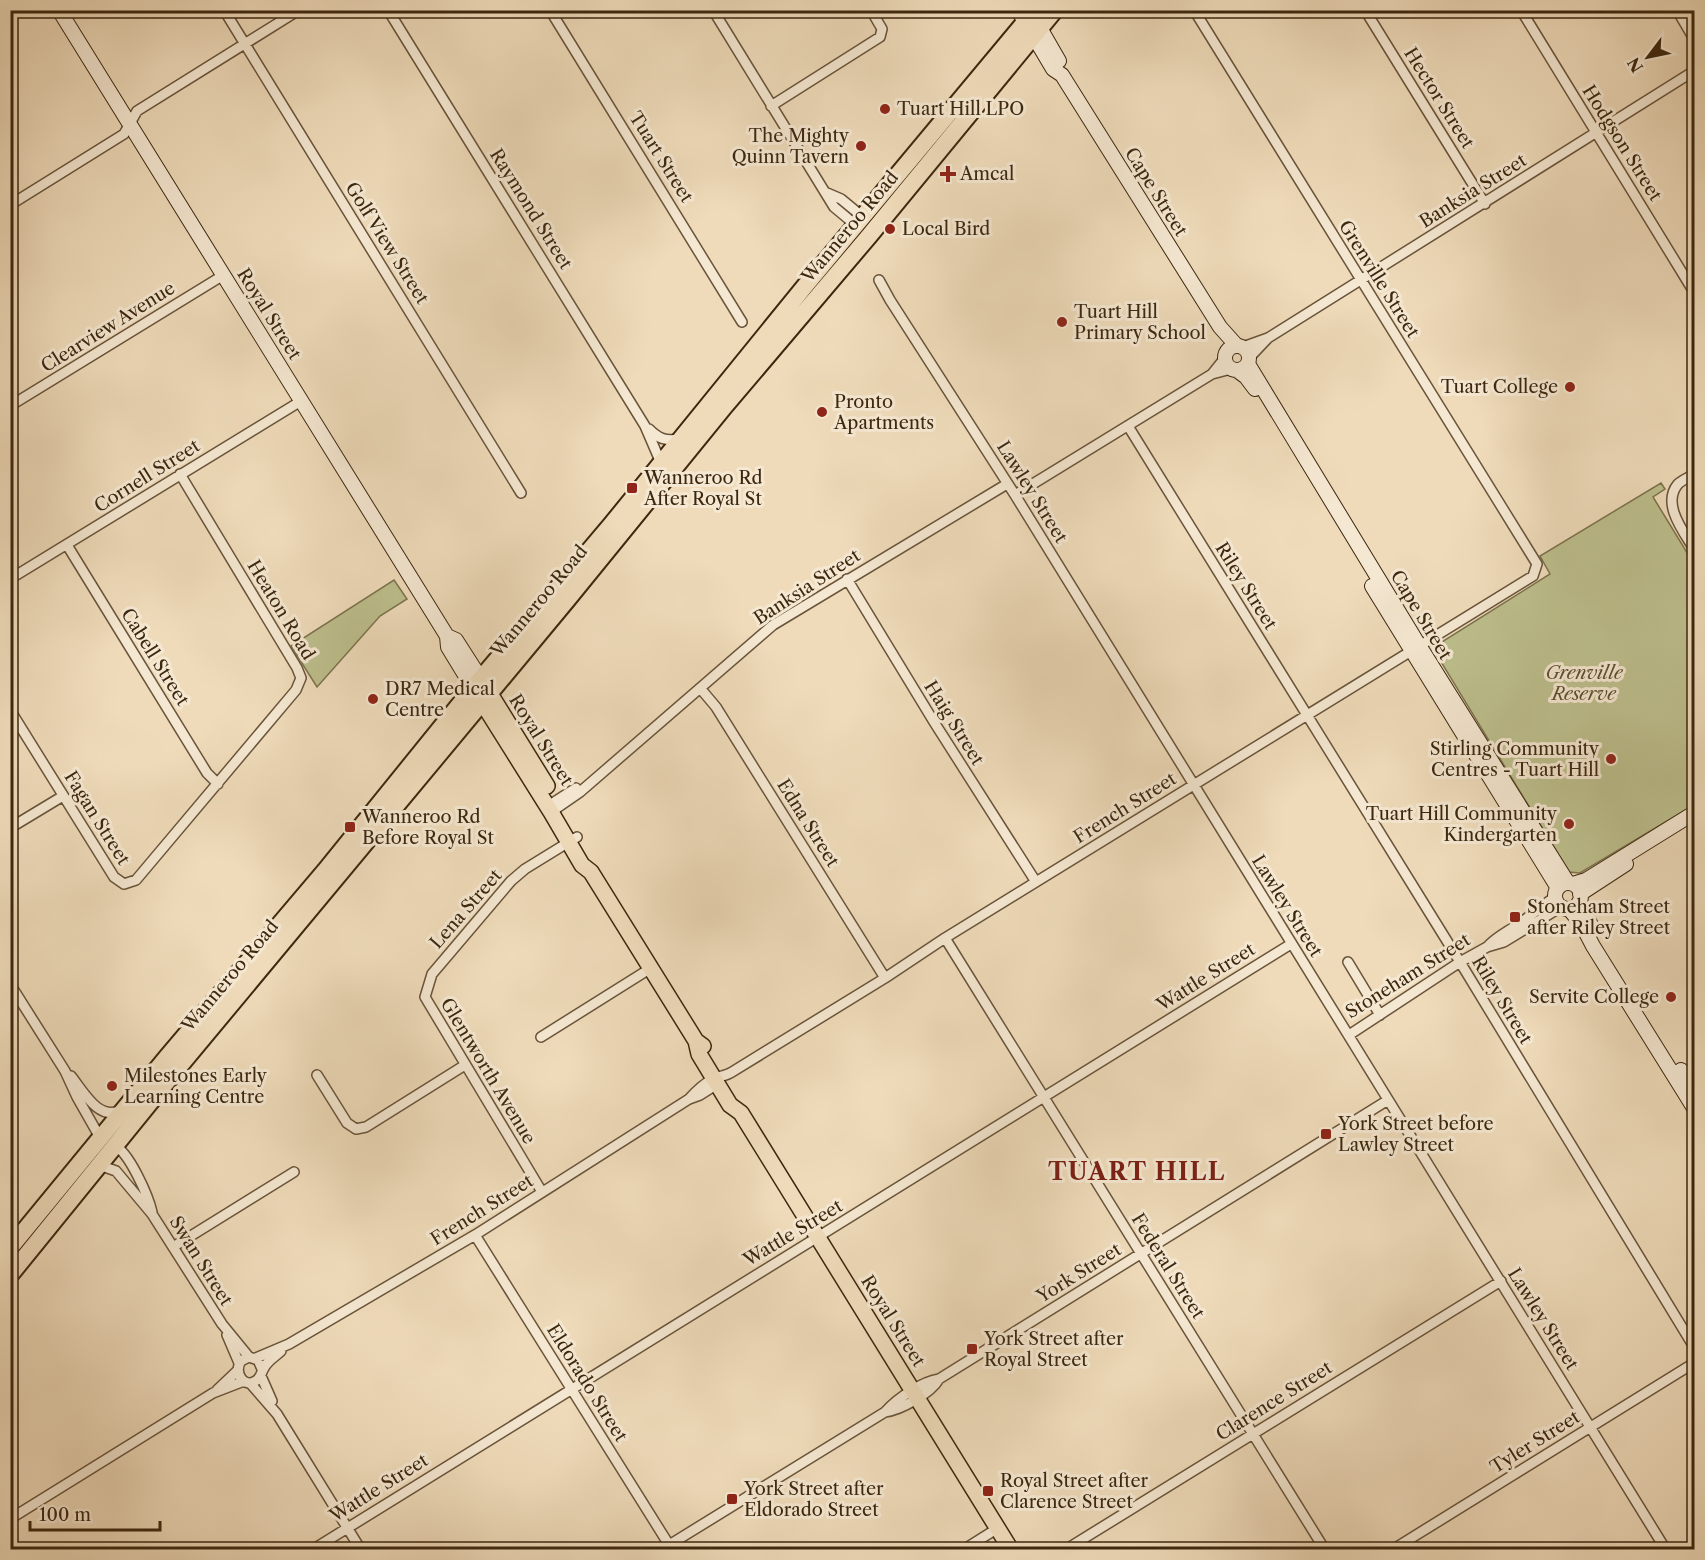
<svg xmlns="http://www.w3.org/2000/svg" width="1705" height="1560" viewBox="0 0 1705 1560" font-family="'Libre Caslon Text',serif">
<rect width="100%" height="100%" fill="#efdbba"/>
<filter id="stains"><feTurbulence type="fractalNoise" baseFrequency=".00333" numOctaves="4"/><feColorMatrix values="0 0 0 0 .2 0 0 0 0 .09 0 0 0 0 .02 0 0 0 .5 -.17"/></filter>
<radialGradient id="worn" r=".72"><stop offset=".6" stop-color="#630" stop-opacity="0"/><stop offset="1" stop-color="#630" stop-opacity=".3"/></radialGradient>
<path fill="#bdbf8d" stroke="#7c734e" stroke-width="1.5" d="M 1661,483 L 1665,489 L 1653,497 L 1694,564 L 1694,805 L 1580,873 L 1569,872 L 1435,652 L 1437,645 L 1550,574 L 1540,556 Z
M 394,580 L 407,599 L 380,616 L 317,687 L 291,646 Z"/>
<g fill="none" stroke-linecap="round" stroke-linejoin="round">
<defs>
<path id="street" d="M 224,10 L 521,493
M 388,10 L 645,426 L 661,463
M 550,10 L 742,322
M 713,10 L 834,207 L 858,227
M 1365,10 L 1485,204
M 1521,10 L 1694,292
M 1677,10 L 1694,39
M 771,106 L 880,37 L 882,29 L 871,10
M 827,193 L 841,199 L 864,218
M 10,205 L 124,134 L 137,111 L 299,10
M 879,280 L 890,300 L 1015,495 L 1666,1550
M 1243,347 L 1268,338 L 1694,71
M 1249,358 L 1267,339
M 1212,374 L 1231,369
M 10,406 L 222,276
M 1128,426 L 1460,962 L 1694,1347
M 649,429 C 659,439 665,441 679,439
M 1694,474 C 1690,477 1682,480 1678,484 C 1661,504 1684,532 1694,549
M 1015,495 L 1212,374 L 1224,359
M 67,545 L 207,773 L 218,784
M 10,579 L 301,401
M 847,579 L 934,722 L 1036,882
M 700,688 L 716,707 L 885,978
M 10,710 L 114,877 L 124,884 L 136,880 L 296,690 L 301,678 L 297,668 L 180,474
M 548,806 L 576,788
M 551,812 L 580,792 L 773,625 L 1007,484
M 10,828 L 63,796
M 945,938 L 1325,1550
M 1489,945 C 1499,935 1509,931 1520,923 C 1532,915 1543,905 1555,897
M 1348,962 L 1380,1015
M 10,984 L 65,1071 L 77,1097 L 98,1134 L 104,1137
M 1349,1035 L 1460,962 L 1487,947 L 1504,942 L 1561,907
M 541,1037 L 651,968
M 317,1075 L 347,1123 L 356,1129 L 366,1127 L 465,1065
M 71,1076 C 83,1091 99,1122 121,1110
M 689,1099 C 696,1091 703,1084 713,1079 C 719,1076 726,1076 732,1072 L 885,978 L 945,938 L 1533,576 L 1537,564 L 1194,10
M 114,1145 C 129,1152 148,1195 152,1212
M 99,1165 L 116,1171 L 152,1214 L 222,1324 L 249,1357
M 542,1192 L 425,997 L 432,974 L 511,881 L 525,869 L 577,837
M 475,1235 L 671,1548
M 173,1247 L 294,1172
M 227,1335 L 239,1363
M 256,1358 L 289,1344 L 475,1235 L 689,1099 L 700,1095 L 719,1083
M 262,1369 L 258,1360 L 249,1357 L 241,1361 C 233,1372 244,1390 257,1380 C 262,1376 261,1372 264,1368 C 267,1361 276,1356 281,1351
M 261,1376 L 272,1401
M 250,1383 L 277,1414 L 361,1550
M 217,1390 L 237,1371
M 885,1412 C 901,1410 931,1393 939,1379
M 10,1519 L 213,1393 L 244,1381
M 312,1550 L 1291,944
M 661,1550 L 885,1412 C 898,1398 921,1382 939,1379 L 1388,1100
M 963,1550 L 998,1528
M 1065,1550 L 1501,1281
M 1392,1550 L 1694,1363"/>
<path id="secondary" d="M 59,10 L 447,636 L 448,647 L 473,688
M 1018,10 L 1053,69 L 1062,75 L 1220,327 L 1237,346
M 1036,21 L 1059,61
M1225 358a12 12 0 1 1 24 0a12 12 0 1 1-24 0Z
M 1248,364 L 1420,647 L 1568,883
M 1238,371 L 1246,377 L 1255,389
M 1372,586 L 1558,888
M 447,636 L 456,640 L 481,679
M1555 896a13 13 0 1 1 26 0a13 13 0 1 1-26 0Z
M 1573,884 L 1586,880 L 1694,813
M 1580,894 L 1626,864
M 1579,902 L 1593,929
M 1569,909 L 1581,923 L 1593,946 L 1694,1108
M 1681,1070 L 1694,1091"/>
<path id="primary" d="M 484,684 L 547,786
M 477,694 L 551,812 L 582,865 L 591,872 L 696,1041 L 703,1046
M 696,1041 L 699,1054 L 730,1105 L 741,1113 L 1011,1550"/>
<path id="highway" d="M 10,1248 L 167,1057 L 325,871 L 473,688 L 611,525 L 805,286 L 1035,10
M 10,1275 L 178,1068 L 567,600 L 724,407 L 869,236 L 1055,10"/>
</defs>
<use href="#street" stroke="#69543a" stroke-width="12"/>
<use href="#secondary" stroke="#3c270f" stroke-width="16"/>
<use href="#primary" stroke="#3c270f" stroke-width="18"/>
<use href="#highway" stroke="#3c270f" stroke-width="20"/>
<use href="#street" stroke="#f5e8d2" stroke-width="9"/>
<use href="#secondary" stroke="#f5e8d2" stroke-width="14"/>
<use href="#primary" stroke="#efdbba" stroke-width="15"/>
<use href="#highway" stroke="#efdbba" stroke-width="16"/>
</g>
<g fill="#8f2418" stroke="#f5e8d2" stroke-width="2">
<circle cx="885" cy="109" r="6"/>
<circle cx="861" cy="146" r="6"/>
<path d="M945 165h6v6h6v6h-6v6h-6v-6h-6v-6h6z"/>
<circle cx="890" cy="229" r="6"/>
<circle cx="1062" cy="322" r="6"/>
<circle cx="1570" cy="387" r="6"/>
<circle cx="822" cy="412" r="6"/>
<rect x="626" y="482" width="12" height="12" rx="3"/>
<circle cx="373" cy="699" r="6"/>
<circle cx="1611" cy="759" r="6"/>
<circle cx="1569" cy="824" r="6"/>
<rect x="344" y="821" width="12" height="12" rx="3"/>
<rect x="1509" y="911" width="12" height="12" rx="3"/>
<circle cx="1671" cy="997" r="6"/>
<circle cx="112" cy="1086" r="6"/>
<rect x="1320" y="1128" width="12" height="12" rx="3"/>
<rect x="966" y="1343" width="12" height="12" rx="3"/>
<rect x="982" y="1485" width="12" height="12" rx="3"/>
<rect x="726" y="1493" width="12" height="12" rx="3"/>
</g>
<g text-anchor="middle" dominant-baseline="central" stroke-width="6" stroke-linejoin="round" paint-order="stroke">
<g font-size="18" fill="#3c270f" stroke="#f5e8d2">
<text transform="translate(1439 98) rotate(58)">Hector Street</text>
<text transform="translate(1622 143) rotate(58)">Hodgson Street</text>
<text transform="translate(661 157) rotate(58)">Tuart Street</text>
<text transform="translate(1473 191) rotate(-32)">Banksia Street</text>
<text transform="translate(1156 192) rotate(58)">Cape Street</text>
<text transform="translate(531 209) rotate(58)">Raymond Street</text>
<text transform="translate(850 227) rotate(-50)">Wanneroo Road</text>
<text transform="translate(387 243) rotate(58)">Golf View Street</text>
<text transform="translate(1379 279) rotate(58)">Grenville Street</text>
<text transform="translate(269 314) rotate(58)">Royal Street</text>
<text transform="translate(108 327) rotate(-32)">Clearview Avenue</text>
<text transform="translate(147 476) rotate(-32)">Cornell Street</text>
<text transform="translate(1032 492) rotate(58)">Lawley Street</text>
<text transform="translate(1246 586) rotate(58)">Riley Street</text>
<text transform="translate(807 587) rotate(-33)">Banksia Street</text>
<text transform="translate(539 601) rotate(-50)">Wanneroo Road</text>
<text transform="translate(281 610) rotate(59)">Heaton Road</text>
<text transform="translate(1421 615) rotate(59)">Cape Street</text>
<text transform="translate(155 657) rotate(58)">Cabell Street</text>
<text transform="translate(954 723) rotate(58)">Haig Street</text>
<text transform="translate(541 740) rotate(58)">Royal Street</text>
<text transform="translate(1125 808) rotate(-32)">French Street</text>
<text transform="translate(97 818) rotate(58)">Fagan Street</text>
<text transform="translate(808 823) rotate(58)">Edna Street</text>
<text transform="translate(1287 906) rotate(58)">Lawley Street</text>
<text transform="translate(466 909) rotate(-49)">Lena Street</text>
<text transform="translate(230 976) rotate(-50)">Wanneroo Road</text>
<text transform="translate(1408 976) rotate(-32)">Stoneham Street</text>
<text transform="translate(1206 977) rotate(-32)">Wattle Street</text>
<text transform="translate(1502 1000) rotate(59)">Riley Street</text>
<text transform="translate(488 1071) rotate(59)">Glentworth Avenue</text>
<text transform="translate(482 1210) rotate(-32)">French Street</text>
<text transform="translate(793 1233) rotate(-31)">Wattle Street</text>
<text transform="translate(201 1261) rotate(58)">Swan Street</text>
<text transform="translate(1168 1266) rotate(58)">Federal Street</text>
<text transform="translate(1079 1273) rotate(-32)">York Street</text>
<text transform="translate(1543 1319) rotate(58)">Lawley Street</text>
<text transform="translate(893 1321) rotate(58)">Royal Street</text>
<text transform="translate(587 1383) rotate(58)">Eldorado Street</text>
<text transform="translate(1274 1401) rotate(-32)">Clarence Street</text>
<text transform="translate(1535 1442) rotate(-32)">Tyler Street</text>
<text transform="translate(379 1488) rotate(-32)">Wattle Street</text>
</g>
<g font-size="18" fill="#3c270f" stroke="#f5e8d2" text-anchor="start">
<text x="897" y="109">Tuart Hill LPO</text>
<text x="849" y="136" text-anchor="end">The Mighty<tspan x="849" dy="21">Quinn Tavern</tspan></text>
<text x="960" y="174">Amcal</text>
<text x="902" y="229">Local Bird</text>
<text x="1074" y="312">Tuart Hill<tspan x="1074" dy="21">Primary School</tspan></text>
<text x="1558" y="387" text-anchor="end">Tuart College</text>
<text x="834" y="402">Pronto<tspan x="834" dy="21">Apartments</tspan></text>
<text x="644" y="478">Wanneroo Rd<tspan x="644" dy="21">After Royal St</tspan></text>
<text x="385" y="689">DR7 Medical<tspan x="385" dy="21">Centre</tspan></text>
<text x="1599" y="749" text-anchor="end">Stirling Community<tspan x="1599" dy="21">Centres - Tuart Hill</tspan></text>
<text x="1557" y="814" text-anchor="end">Tuart Hill Community<tspan x="1557" dy="21">Kindergarten</tspan></text>
<text x="362" y="817">Wanneroo Rd<tspan x="362" dy="21">Before Royal St</tspan></text>
<text x="1527" y="907">Stoneham Street<tspan x="1527" dy="21">after Riley Street</tspan></text>
<text x="1659" y="997" text-anchor="end">Servite College</text>
<text x="124" y="1076">Milestones Early<tspan x="124" dy="21">Learning Centre</tspan></text>
<text x="1338" y="1124">York Street before<tspan x="1338" dy="21">Lawley Street</tspan></text>
<text x="984" y="1339">York Street after<tspan x="984" dy="21">Royal Street</tspan></text>
<text x="1000" y="1481">Royal Street after<tspan x="1000" dy="21">Clarence Street</tspan></text>
<text x="744" y="1489">York Street after<tspan x="744" dy="21">Eldorado Street</tspan></text>
</g>
<g font-size="18" font-style="italic" fill="#5c4d2e" stroke="#f5e8d2">
<text x="1584" y="673">Grenville<tspan x="1584" dy="21">Reserve</tspan></text>
</g>
<g font-size="24" font-weight="bold" letter-spacing="1.5" fill="#7a1f14" stroke="#f5e8d2">
<text x="1137" y="1171">TUART HILL</text>
</g>
</g>
<rect width="1705" height="1560" fill="none" stroke="#efdbba" stroke-width="36"/>
<rect x="12" y="12" width="1681" height="1536" fill="none" stroke="#3c270f" stroke-width="3"/>
<rect x="18" y="18" width="1669" height="1524" fill="none" stroke="#3c270f" stroke-width="1.5"/>
<g transform="translate(1648 57) rotate(238)" stroke="#f5e8d2" stroke-width="4.5" paint-order="stroke">
<path d="M0-4.5L10 22L0 15L-10 22Z" fill="#3c270f"/>
<text y="-9" font-size="16" font-weight="bold" text-anchor="middle" fill="#3c270f">N</text>
</g>
<path d="M30 1521v9h130v-9" fill="none" stroke="#3c270f" stroke-width="3"/>
<text x="39" y="1521" font-size="18" fill="#3c270f" stroke="#f5e8d2" stroke-width="4.5" paint-order="stroke">100 m</text>
<rect width="100%" height="100%" filter="url(#stains)"/>
<rect width="100%" height="100%" fill="url(#worn)"/>
</svg>
